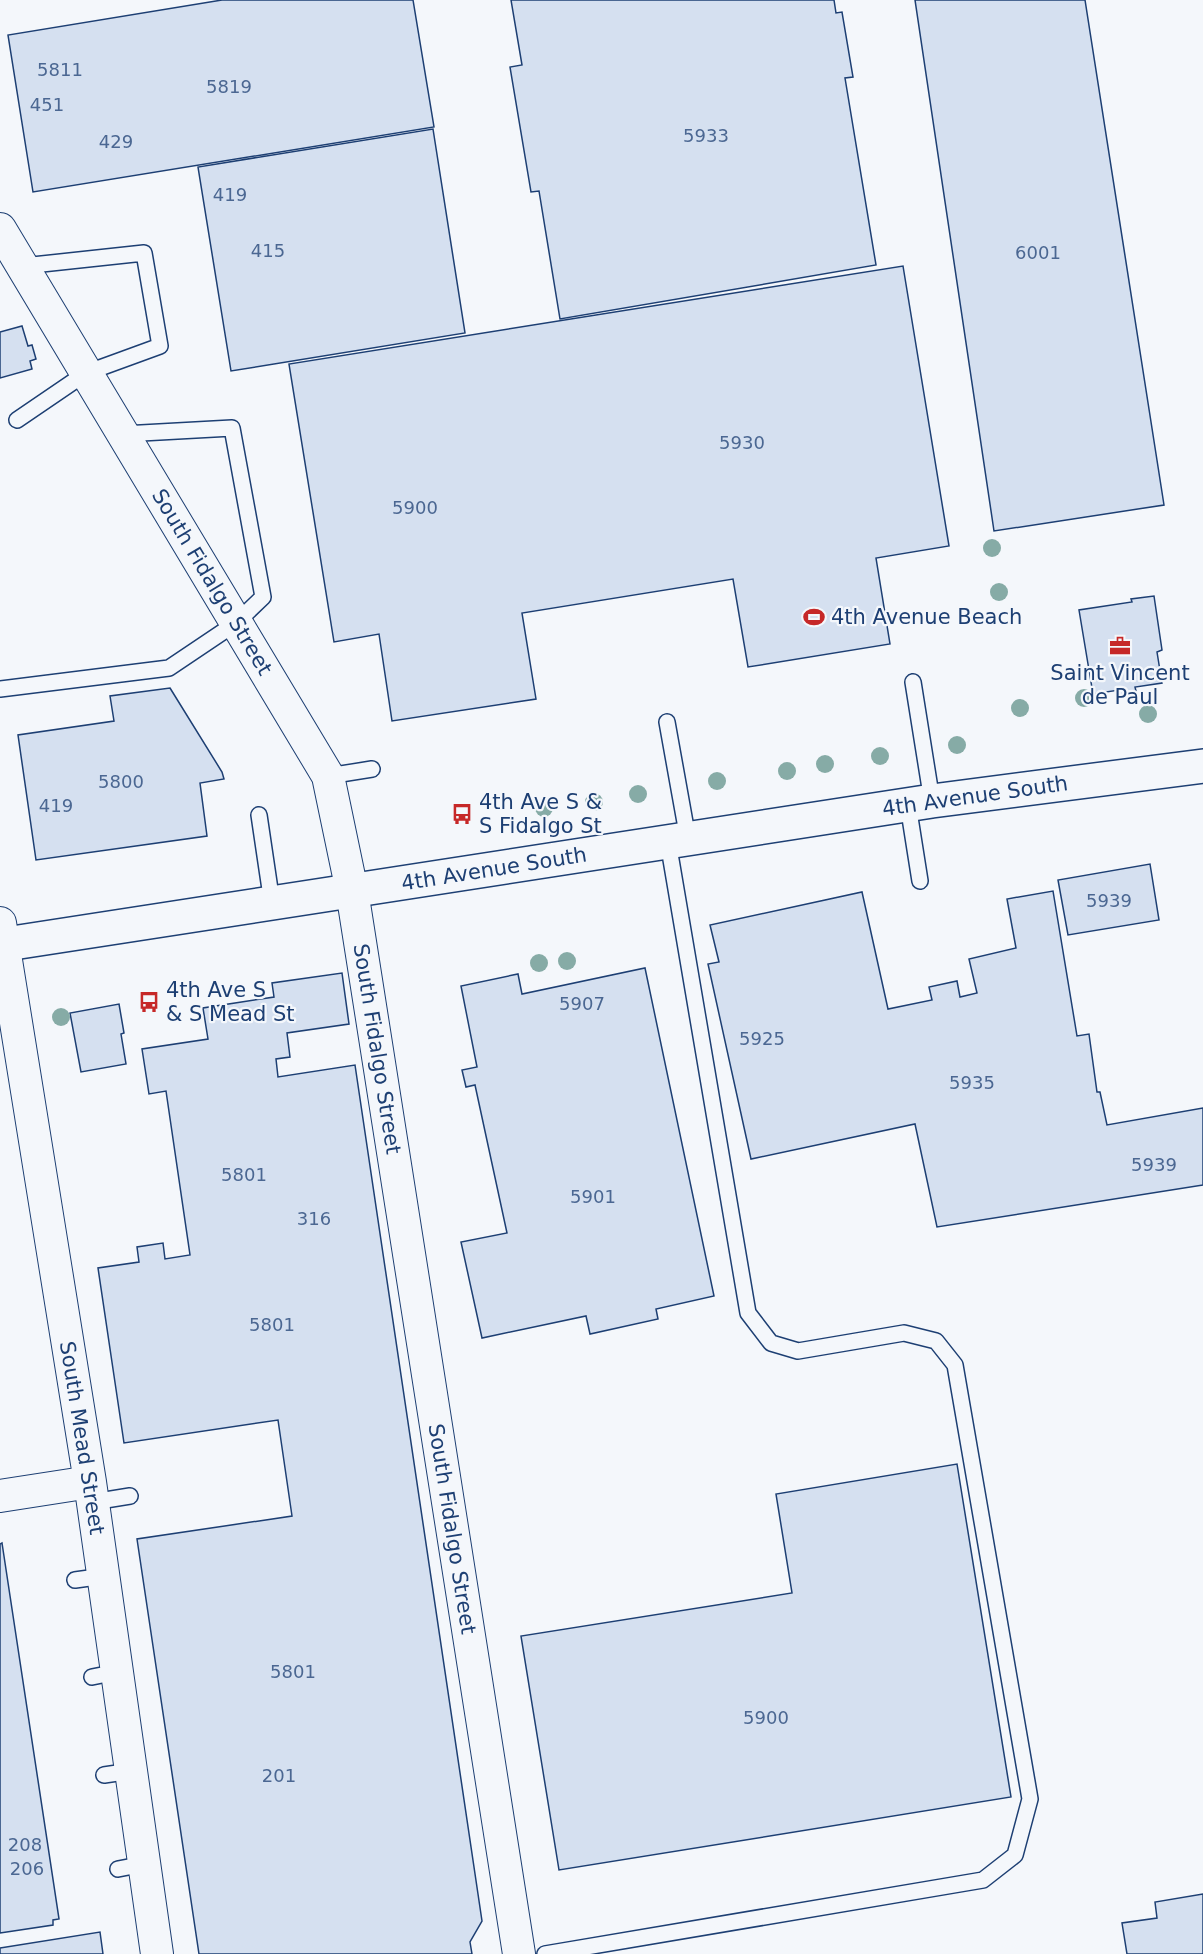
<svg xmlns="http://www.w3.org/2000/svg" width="1203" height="1954" viewBox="0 0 1203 1954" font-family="'DejaVu Sans',sans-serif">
<rect width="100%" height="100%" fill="#f4f7fb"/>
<path fill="#d5e0f0" stroke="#1d3f73" stroke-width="1.5" d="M 222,0 L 413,0 L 434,127 L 33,192 L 8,35 Z
M 511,0 L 834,0 L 836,13 L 842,12 L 853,77 L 845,78 L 876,265 L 560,319 L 539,191 L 531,192 L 510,67 L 522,65 Z
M 915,0 L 1085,0 L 1164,505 L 994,531 Z
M 433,129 L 465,333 L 231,371 L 198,167 Z
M 903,266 L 949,546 L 876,558 L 890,644 L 748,667 L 733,579 L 522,613 L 536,699 L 392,721 L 379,634 L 334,642 L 289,364 Z
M 22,326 L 28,346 L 32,345 L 36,359 L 30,361 L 32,369 L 0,378 L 0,332 Z
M 1154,596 L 1162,650 L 1157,652 L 1162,683 L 1135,687 L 1137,695 L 1120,697 L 1119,690 L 1093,694 L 1079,610 L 1132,602 L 1131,599 Z
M 170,688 L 222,772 L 224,779 L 200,783 L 207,836 L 36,860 L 18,735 L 114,721 L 110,696 Z
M 1150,864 L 1159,920 L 1068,935 L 1058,880 Z
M 1053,891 L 1077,1036 L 1089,1034 L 1097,1092 L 1100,1092 L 1107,1125 L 1203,1108 L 1203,1185 L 937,1227 L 915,1124 L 751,1159 L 708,964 L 719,962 L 710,925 L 862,892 L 888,1009 L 932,1000 L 929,987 L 957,981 L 960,997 L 977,993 L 969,959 L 1016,948 L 1007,899 Z
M 645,968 L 714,1296 L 656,1309 L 658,1319 L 590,1334 L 586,1316 L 482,1338 L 461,1242 L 507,1233 L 475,1085 L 466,1087 L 462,1070 L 477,1067 L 461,986 L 518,974 L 522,994 Z
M 342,973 L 349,1024 L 287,1033 L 290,1057 L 276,1059 L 278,1077 L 355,1065 L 482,1921 L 470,1942 L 472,1954 L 199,1954 L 137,1539 L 292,1516 L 278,1420 L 124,1443 L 98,1268 L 139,1262 L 137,1247 L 163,1243 L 165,1259 L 190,1255 L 166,1091 L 149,1094 L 142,1049 L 208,1039 L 203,1008 L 274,997 L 272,983 Z
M 119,1004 L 124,1033 L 121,1034 L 126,1064 L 81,1072 L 70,1013 Z
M 957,1464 L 1011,1797 L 559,1870 L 521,1636 L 792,1593 L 776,1494 Z
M 2,1543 L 59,1919 L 53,1920 L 53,1925 L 0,1933 L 0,1544 Z
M 1203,1894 L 1203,1954 L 1127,1954 L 1122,1923 L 1157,1918 L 1155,1902 Z
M 100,1932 L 103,1954 L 0,1954 L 0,1948 Z"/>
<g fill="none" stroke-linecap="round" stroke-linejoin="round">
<defs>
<path id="service" d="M 17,420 L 86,373 L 160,346 L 144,253 L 23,266
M 913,682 L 932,801
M 0,689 L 169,668 L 236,623 L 263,597 L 232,428 L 123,434
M 667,722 L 688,839
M 328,776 L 372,769
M 908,805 L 920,881
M 259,815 L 272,903
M 93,1502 L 130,1496
M 75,1580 L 104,1576
M 92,1677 L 117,1672
M 104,1775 L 131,1771
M 118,1869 L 144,1864
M 545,1954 L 983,1880 L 1015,1855 L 1030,1799 L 955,1365 L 936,1341 L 904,1333 L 798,1351 L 771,1343 L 748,1313 L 668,842"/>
<path id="minor" d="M 0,229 L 328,776 L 352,891 L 519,1954
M 0,923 L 90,1482 L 157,1954
M 0,1496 L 90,1482"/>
<path id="primary" d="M 0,945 L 932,801 L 1203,766"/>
</defs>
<use href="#service" stroke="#1d3f73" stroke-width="18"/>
<use href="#minor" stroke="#1d3f73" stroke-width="34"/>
<use href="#primary" stroke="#1d3f73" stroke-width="36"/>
<use href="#service" stroke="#f4f7fb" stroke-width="15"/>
<use href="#minor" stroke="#f4f7fb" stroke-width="32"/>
<use href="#primary" stroke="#f4f7fb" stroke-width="33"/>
</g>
<g fill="#86aba6">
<circle cx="992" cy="548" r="9"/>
<circle cx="999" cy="592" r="9"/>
<circle cx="1084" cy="698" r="9"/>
<circle cx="1020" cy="708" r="9"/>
<circle cx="1148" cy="714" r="9"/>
<circle cx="957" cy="745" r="9"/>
<circle cx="880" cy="756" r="9"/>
<circle cx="825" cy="764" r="9"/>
<circle cx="787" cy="771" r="9"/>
<circle cx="717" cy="781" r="9"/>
<circle cx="638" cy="794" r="9"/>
<circle cx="594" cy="802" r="9"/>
<circle cx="544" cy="808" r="9"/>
<circle cx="567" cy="961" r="9"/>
<circle cx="539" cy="963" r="9"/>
<circle cx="61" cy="1017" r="9"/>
</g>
<defs>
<symbol id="stadium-bare" viewBox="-9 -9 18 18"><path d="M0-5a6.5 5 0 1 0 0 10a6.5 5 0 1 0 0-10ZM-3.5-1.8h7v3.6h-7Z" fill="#c62828" stroke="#f4f7fb" stroke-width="2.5" paint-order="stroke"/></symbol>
<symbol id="office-bare" viewBox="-9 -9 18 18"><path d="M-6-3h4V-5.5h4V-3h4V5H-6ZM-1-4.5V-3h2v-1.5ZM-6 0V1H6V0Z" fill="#c62828" stroke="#f4f7fb" stroke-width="2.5" paint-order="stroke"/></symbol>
<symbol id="bus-bare" viewBox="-9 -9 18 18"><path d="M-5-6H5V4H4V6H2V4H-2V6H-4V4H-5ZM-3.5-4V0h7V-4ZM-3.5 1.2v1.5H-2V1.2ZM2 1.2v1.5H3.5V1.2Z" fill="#c62828" stroke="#f4f7fb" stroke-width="2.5" paint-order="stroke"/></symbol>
</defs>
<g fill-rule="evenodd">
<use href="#stadium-bare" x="799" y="602" width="30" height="30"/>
<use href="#office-bare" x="1105" y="631" width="30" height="30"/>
<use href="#bus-bare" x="447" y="799" width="30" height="30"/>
<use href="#bus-bare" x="134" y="987" width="30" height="30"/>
</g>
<g text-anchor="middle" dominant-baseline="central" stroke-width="4.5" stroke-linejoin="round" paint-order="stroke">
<g font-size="18" fill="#4b6792">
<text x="60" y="69">5811</text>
<text x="229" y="86">5819</text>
<text x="47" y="104">451</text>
<text x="706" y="135">5933</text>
<text x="116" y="141">429</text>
<text x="230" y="194">419</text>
<text x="268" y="250">415</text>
<text x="1038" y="252">6001</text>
<text x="742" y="442">5930</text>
<text x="415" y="507">5900</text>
<text x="121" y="781">5800</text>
<text x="56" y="805">419</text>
<text x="1109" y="900">5939</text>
<text x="582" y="1003">5907</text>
<text x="762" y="1038">5925</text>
<text x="972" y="1082">5935</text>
<text x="1154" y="1164">5939</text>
<text x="244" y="1174">5801</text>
<text x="593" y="1196">5901</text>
<text x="314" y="1218">316</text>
<text x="272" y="1324">5801</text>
<text x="293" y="1671">5801</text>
<text x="766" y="1717">5900</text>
<text x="279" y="1775">201</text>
<text x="25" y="1844">208</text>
<text x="27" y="1868">206</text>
</g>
<g font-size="21" fill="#1d3f73" stroke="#f4f7fb">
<text transform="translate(212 582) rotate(59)">South Fidalgo Street</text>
<text transform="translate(975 796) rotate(-8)">4th Avenue South</text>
<text transform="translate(494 869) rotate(-9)">4th Avenue South</text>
<text transform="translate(377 1049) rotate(81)">South Fidalgo Street</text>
<text transform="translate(82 1438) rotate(81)">South Mead Street</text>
<text transform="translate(452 1529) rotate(81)">South Fidalgo Street</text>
</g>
<g font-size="21" fill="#1d3f73" stroke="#f4f7fb" text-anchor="start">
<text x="831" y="617">4th Avenue Beach</text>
<text x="1120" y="673" text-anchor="middle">Saint Vincent<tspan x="1120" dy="24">de Paul</tspan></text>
<text x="479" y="802">4th Ave S &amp;<tspan x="479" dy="24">S Fidalgo St</tspan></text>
<text x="166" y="990">4th Ave S<tspan x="166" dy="24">&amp; S Mead St</tspan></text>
</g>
</g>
</svg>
